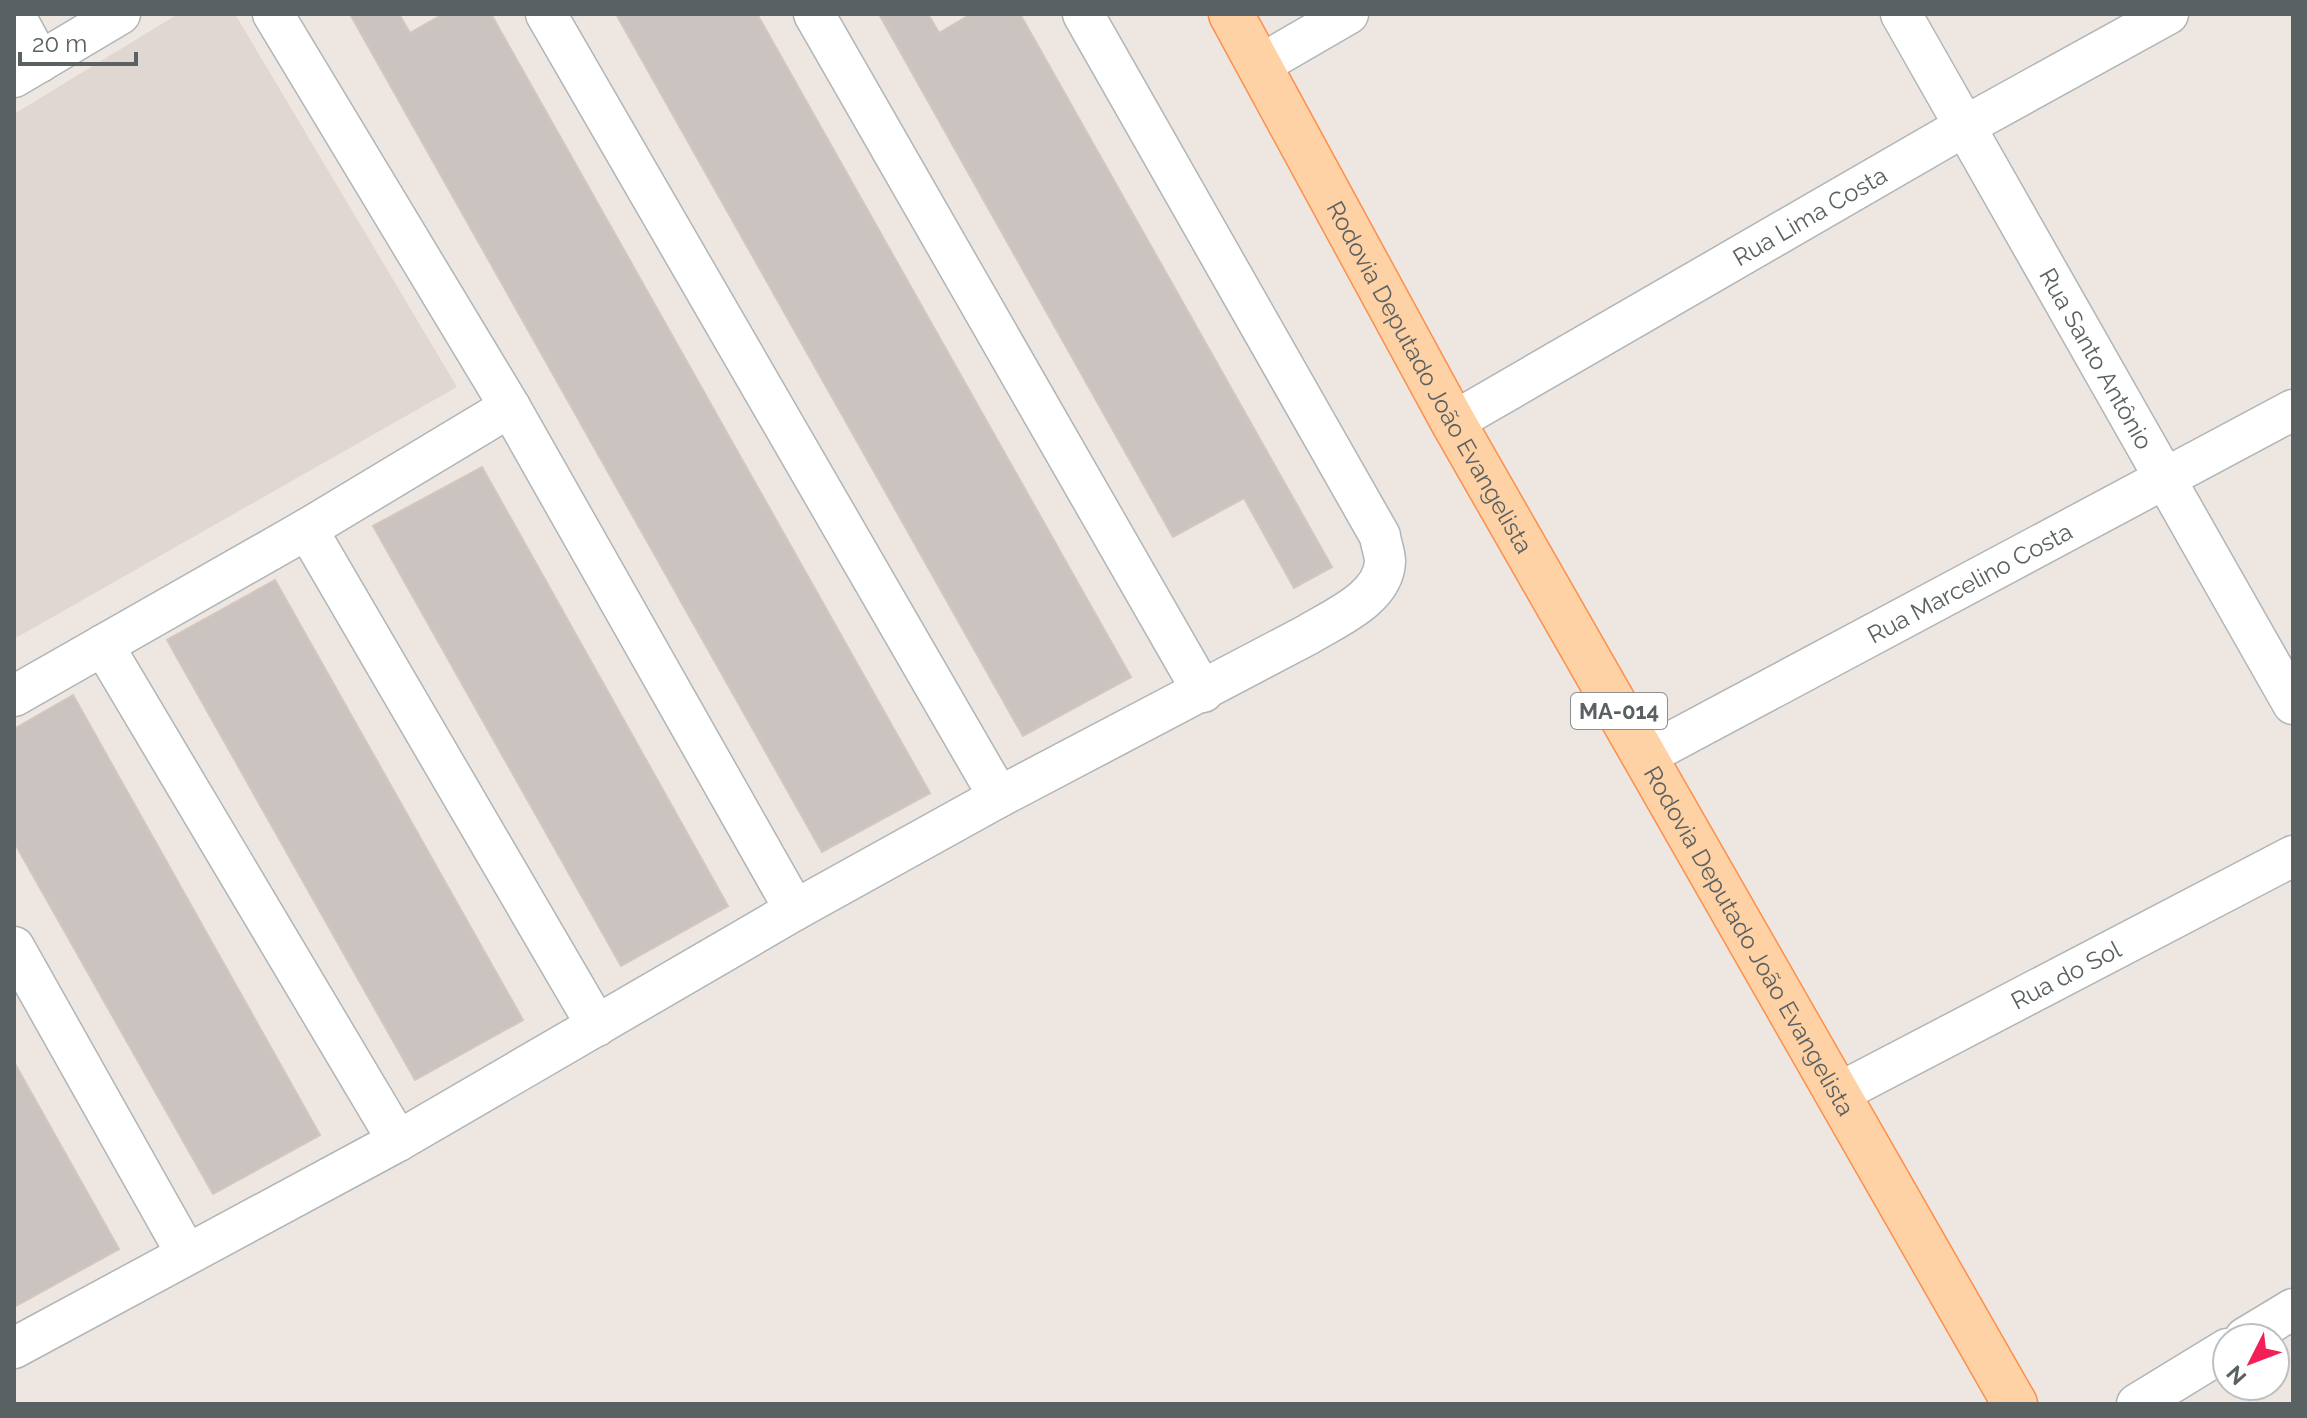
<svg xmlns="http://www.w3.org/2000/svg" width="2307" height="1418" viewBox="0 0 2307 1418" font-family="Raleway,sans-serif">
<rect width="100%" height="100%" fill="#eee7e1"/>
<path fill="#e0d7d2" d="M 178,14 L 235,14 L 457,387 L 14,639 L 14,114 Z"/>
<path fill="#cbc3c0" stroke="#d3c6bf" stroke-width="2" d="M 350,14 L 399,14 L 410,33 L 443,14 L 491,14 L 930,793 L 822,852 Z
M 616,14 L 757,14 L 1131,677 L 1023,736 Z
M 879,14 L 928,14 L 939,33 L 971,14 L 1020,14 L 1332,567 L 1294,588 L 1244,498 L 1173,537 Z
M 482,467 L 728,906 L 621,966 L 373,526 Z
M 275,580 L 523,1020 L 415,1080 L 167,640 Z
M 73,695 L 320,1135 L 213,1194 L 14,842 L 14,729 Z
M 14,1062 L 119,1249 L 14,1307 Z"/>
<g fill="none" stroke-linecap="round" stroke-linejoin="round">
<defs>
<g id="street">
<path d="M 14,14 L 40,62"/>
<path d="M 273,14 L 510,407 L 795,910"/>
<path d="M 546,14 L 999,797"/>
<path d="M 814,14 L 1203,692"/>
<path id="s1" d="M 1901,14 L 2293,704"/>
<path d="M 1260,65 L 1348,14"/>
<path d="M 14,77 L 120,14"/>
<path id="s2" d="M 1453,422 L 1965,126 L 2168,14"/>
<path d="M 307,529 L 597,1026"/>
<path d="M 103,645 L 398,1141"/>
<path d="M 14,696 L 307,529 L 510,407"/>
<path id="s3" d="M 1645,756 L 2293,410"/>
<path d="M 14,947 L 186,1253"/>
<path id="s4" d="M 1837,1094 L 2293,856"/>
<path d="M 2245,1338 L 2293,1309"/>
<path d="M 14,1348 L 398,1141 L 795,910 L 999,797 L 1309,634 C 1335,618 1384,598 1385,561 C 1385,554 1381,544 1380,536 L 1083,14"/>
<path d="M 2137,1404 L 2227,1349"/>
</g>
<g id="primary">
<path id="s5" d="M 1231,14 L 1453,422 L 2015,1404"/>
</g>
</defs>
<use href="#street" stroke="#afb5b8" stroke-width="43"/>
<use href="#primary" stroke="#fb8f4c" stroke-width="47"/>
<use href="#street" stroke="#fff" stroke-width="40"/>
<use href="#primary" stroke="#ffd2a5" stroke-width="44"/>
</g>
<g text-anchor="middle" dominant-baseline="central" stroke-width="8" stroke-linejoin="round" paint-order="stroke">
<rect fill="#fff" stroke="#8c9092" stroke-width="2" x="1571" y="693" width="96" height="36" rx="6"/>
<g font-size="22" font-weight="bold" fill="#5a6163">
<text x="1619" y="711">MA-014</text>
</g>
<g font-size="24" fill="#5a6163" stroke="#fff">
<text stroke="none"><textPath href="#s2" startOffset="412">Rua Lima Costa</textPath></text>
<text stroke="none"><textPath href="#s1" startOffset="396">Rua Santo Antônio</textPath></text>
<text stroke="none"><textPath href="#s5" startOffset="414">Rodovia Deputado João Evangelista</textPath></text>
<text stroke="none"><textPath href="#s3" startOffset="368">Rua Marcelino Costa</textPath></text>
<text stroke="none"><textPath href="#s5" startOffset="1062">Rodovia Deputado João Evangelista</textPath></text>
<text stroke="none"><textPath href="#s4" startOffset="258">Rua do Sol</textPath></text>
</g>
</g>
<rect width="2307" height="1418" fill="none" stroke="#5a6163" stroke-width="32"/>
<g transform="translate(2251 1362) rotate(228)"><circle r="38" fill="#ffffff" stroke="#bdc0c1" stroke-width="2"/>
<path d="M0-6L14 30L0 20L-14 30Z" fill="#f51f57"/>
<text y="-12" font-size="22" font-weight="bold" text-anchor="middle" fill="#5a6163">N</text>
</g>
<path d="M20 52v12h116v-12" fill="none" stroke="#5a6163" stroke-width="4"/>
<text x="32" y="52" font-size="24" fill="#5a6163" stroke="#ffffff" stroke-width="6" paint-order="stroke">20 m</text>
</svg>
